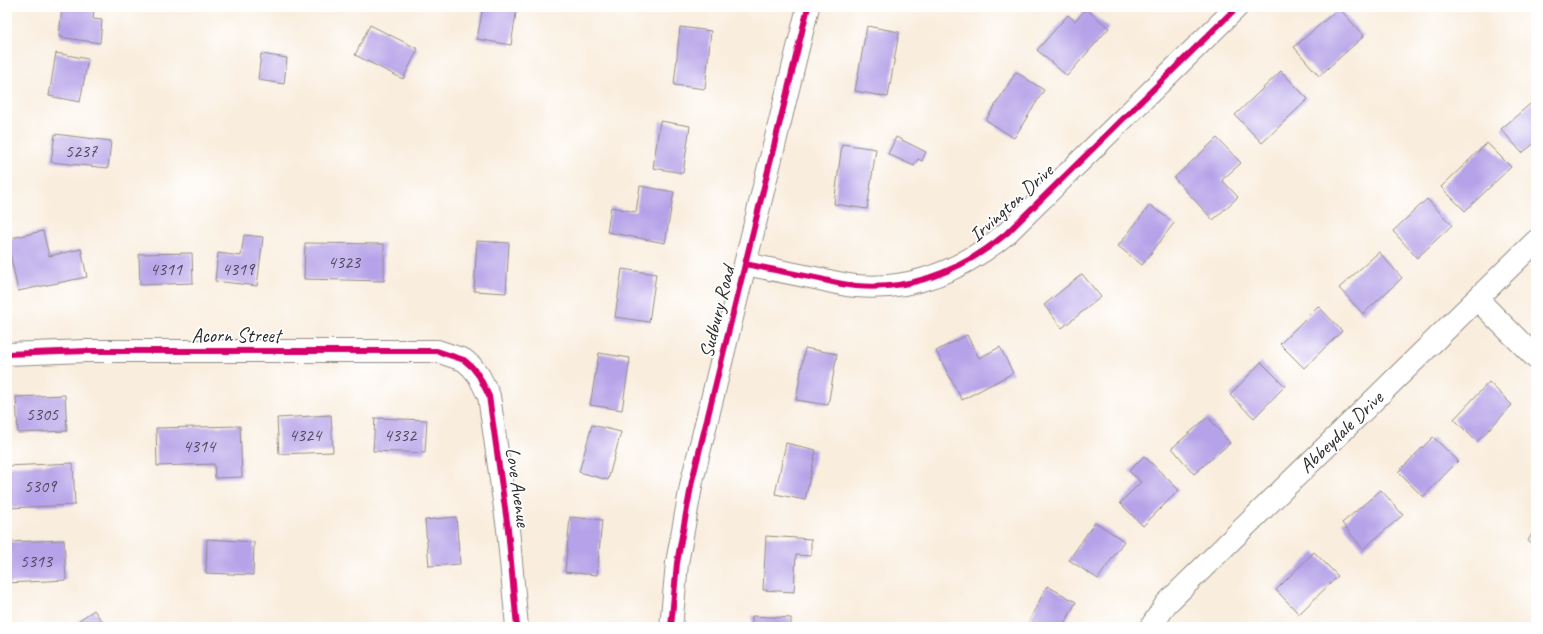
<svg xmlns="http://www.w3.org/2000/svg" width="1543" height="634" viewBox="0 0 1543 634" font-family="Caveat,sans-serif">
<rect width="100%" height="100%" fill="#fff"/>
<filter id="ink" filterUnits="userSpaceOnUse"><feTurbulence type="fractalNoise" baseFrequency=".025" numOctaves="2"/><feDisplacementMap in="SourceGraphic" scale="8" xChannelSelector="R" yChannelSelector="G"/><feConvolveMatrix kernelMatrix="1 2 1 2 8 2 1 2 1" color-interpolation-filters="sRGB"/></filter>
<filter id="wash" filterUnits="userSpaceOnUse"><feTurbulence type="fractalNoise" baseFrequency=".012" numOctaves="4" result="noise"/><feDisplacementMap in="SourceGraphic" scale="16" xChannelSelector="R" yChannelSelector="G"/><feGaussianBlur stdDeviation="0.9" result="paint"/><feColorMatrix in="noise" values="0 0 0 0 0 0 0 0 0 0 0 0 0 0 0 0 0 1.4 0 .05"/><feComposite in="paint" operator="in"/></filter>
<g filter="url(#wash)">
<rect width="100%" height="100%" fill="#f9eddd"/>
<g id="blocks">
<path fill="#b5a2e8" d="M 62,7 L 94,7 L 93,19 L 102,20 L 100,43 L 59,37 Z
M 483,7 L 517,7 L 511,45 L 477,39 Z
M 1339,8 L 1364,36 L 1319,76 L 1294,47 Z
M 1086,9 L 1109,28 L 1067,76 L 1037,50 L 1068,15 L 1075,21 Z
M 370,25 L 418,49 L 403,79 L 355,55 Z
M 867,26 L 899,32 L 888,97 L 855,91 Z
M 680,27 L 711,31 L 705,89 L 674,85 Z
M 56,53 L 88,59 L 80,102 L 49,96 Z
M 261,54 L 287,58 L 284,84 L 258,80 Z
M 1281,71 L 1308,99 L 1262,143 L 1235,115 Z
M 1016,72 L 1044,90 L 1014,138 L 986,120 Z
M 1536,99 L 1536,142 L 1522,153 L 1501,129 Z
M 660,121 L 690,126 L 683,173 L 653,168 Z
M 55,134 L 111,141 L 108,168 L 51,162 Z
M 896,137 L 926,152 L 922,161 L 918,159 L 914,166 L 888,154 Z
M 1217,138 L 1241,163 L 1222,180 L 1238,197 L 1213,220 L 1174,178 Z
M 1487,143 L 1511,167 L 1465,211 L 1441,187 Z
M 842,144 L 876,149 L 867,209 L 834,204 Z
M 640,186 L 674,192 L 665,243 L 607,232 L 611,207 L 636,212 Z
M 1427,199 L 1452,225 L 1417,258 L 1393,231 Z
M 1150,205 L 1174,223 L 1142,265 L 1118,246 Z
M 43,231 L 49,256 L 81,249 L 87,277 L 18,291 L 7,239 Z
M 244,235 L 263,237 L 257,286 L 215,281 L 218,253 L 241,256 Z
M 477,241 L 509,243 L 506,293 L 474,291 Z
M 305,243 L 384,244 L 384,281 L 304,279 Z
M 1379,252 L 1402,278 L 1363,314 L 1339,288 Z
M 192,253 L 193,283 L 140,285 L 139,254 Z
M 622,269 L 656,274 L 649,322 L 615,317 Z
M 1082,274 L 1101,297 L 1062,328 L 1044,305 Z
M 1318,306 L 1342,331 L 1304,368 L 1280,344 Z
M 967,335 L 979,358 L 1000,347 L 1013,373 L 962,400 L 936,351 Z
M 805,348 L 837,354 L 828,405 L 796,400 Z
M 599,353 L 630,358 L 622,410 L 590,405 Z
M 1261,362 L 1285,386 L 1254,418 L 1230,395 Z
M 1489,382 L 1512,405 L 1477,442 L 1454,419 Z
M 65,395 L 67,431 L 18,433 L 16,397 Z
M 331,415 L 333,452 L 279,454 L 277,418 Z
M 1208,417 L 1230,443 L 1194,474 L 1172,448 Z
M 375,418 L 427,420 L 425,453 L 373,451 Z
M 592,425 L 621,432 L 608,480 L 579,472 Z
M 240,426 L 242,477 L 215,478 L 214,464 L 157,466 L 156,428 Z
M 1433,437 L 1458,461 L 1423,497 L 1398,472 Z
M 786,443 L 816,450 L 805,500 L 775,494 Z
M 1144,456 L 1179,490 L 1143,526 L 1120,503 L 1141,482 L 1129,471 Z
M 73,463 L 75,505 L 7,508 L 7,466 Z
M 1381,490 L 1403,515 L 1363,549 L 1342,523 Z
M 456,517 L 460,564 L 429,566 L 425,520 Z
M 570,517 L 602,520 L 597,575 L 565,572 Z
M 1095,522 L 1124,541 L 1098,579 L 1069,560 Z
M 1536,526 L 1536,545 L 1528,541 Z
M 766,536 L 811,539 L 811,556 L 796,555 L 794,592 L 763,590 Z
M 207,539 L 254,542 L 253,575 L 206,573 Z
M 64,540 L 66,580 L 7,583 L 7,542 Z
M 1314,552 L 1338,576 L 1299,614 L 1276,590 Z
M 1047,586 L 1076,602 L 1063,627 L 1026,627 Z
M 94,610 L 106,627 L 83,627 L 78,621 Z
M 752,616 L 791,618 L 791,627 L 752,627 Z"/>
</g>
</g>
<g filter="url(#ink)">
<use href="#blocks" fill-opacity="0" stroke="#928c84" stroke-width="1"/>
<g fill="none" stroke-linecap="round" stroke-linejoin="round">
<defs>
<path id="minor" d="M 745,264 C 770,269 795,274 820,279 C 832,282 844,285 856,286 C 913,291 964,269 1007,233 L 1237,7
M 1477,299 L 1536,358
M 7,354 L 86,351 L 437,351 L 464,360 L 472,367 L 479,376 L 489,396 L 508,529 L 517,627
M 671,627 L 677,563 L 692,481 L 808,7
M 1151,627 L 1166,604 L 1536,241"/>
</defs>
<use href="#minor" stroke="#928c84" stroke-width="24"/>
<use href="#minor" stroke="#fff" stroke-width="22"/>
<defs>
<path id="cycleway" d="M 745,264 C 770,269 795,274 820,279 C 832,282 844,285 856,286 C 913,291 964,269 1007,233 L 1237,7
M 7,354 L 86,351 L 437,351 L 464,360 L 472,367 L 479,376 L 489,396 L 508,529 L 517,627
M 671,627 L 677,563 L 692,481 L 808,7"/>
</defs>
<use href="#cycleway" stroke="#fff" stroke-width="8"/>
<use href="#cycleway" stroke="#d6006c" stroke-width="6"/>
</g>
</g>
<g text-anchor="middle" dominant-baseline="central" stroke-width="3.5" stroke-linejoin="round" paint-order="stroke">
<g font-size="18" fill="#4e495a">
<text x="81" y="151">5237</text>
<text x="344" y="262">4323</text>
<text x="166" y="269">4311</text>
<text x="238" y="269">4319</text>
<text x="42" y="414">5305</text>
<text x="305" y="435">4324</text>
<text x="400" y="435">4332</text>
<text x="199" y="446">4314</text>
<text x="40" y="486">5309</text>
<text x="36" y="561">5313</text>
</g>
<g font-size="20" fill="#2b2b2b" stroke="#fff">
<text transform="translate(1011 203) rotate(-42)">Irvington Drive</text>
<text transform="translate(717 312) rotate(-76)">Sudbury Road</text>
<text x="236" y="335">Acorn Street</text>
<text transform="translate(1341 432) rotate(-44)">Abbeydale Drive</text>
<text transform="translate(518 487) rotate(82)">Love Avenue</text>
</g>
</g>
<rect width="1543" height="634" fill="none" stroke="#fff" stroke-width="24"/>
</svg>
